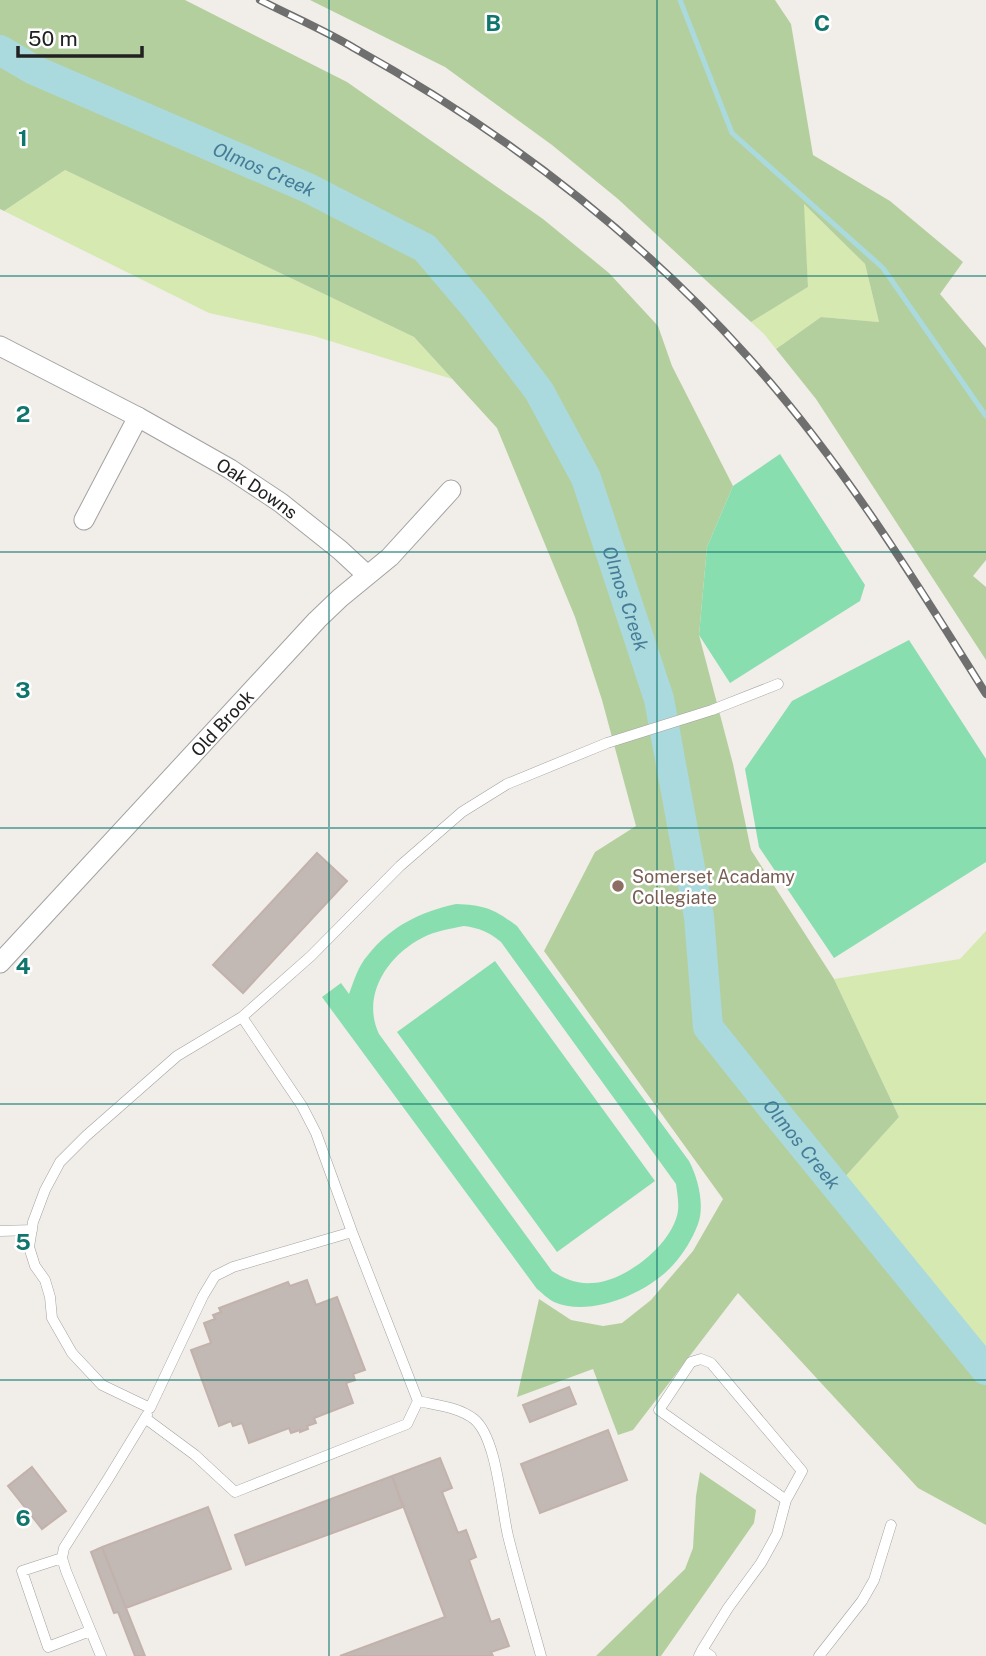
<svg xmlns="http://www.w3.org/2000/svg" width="986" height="1656" viewBox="0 0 986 1656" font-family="'Public Sans',sans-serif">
<rect width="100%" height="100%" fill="#f1ede8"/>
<path fill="#d5e9b0" d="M 65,170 L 414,337 L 452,379 L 314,336 L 209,313 L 4,211 Z
M 803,203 L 865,264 L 879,322 L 821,317 L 776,349 L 764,334 L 751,322 L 808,287 Z
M 986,931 L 986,1357 L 843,1179 L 899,1117 L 834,979 L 960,959 Z"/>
<path fill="#b4cf9e" d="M 0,0 L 185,0 L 347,82 L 543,219 L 609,273 L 658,326 L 672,366 L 733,486 L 707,547 L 699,635 L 733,764 L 751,850 L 834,979 L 899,1117 L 843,1179 L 986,1357 L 986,1525 L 918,1488 L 738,1293 L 633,1430 L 618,1435 L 593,1369 L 517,1397 L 539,1299 L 571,1320 L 603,1326 L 622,1323 L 651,1300 L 693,1251 L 723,1199 L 544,951 L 595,852 L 636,826 L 602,700 L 575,617 L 497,428 L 414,337 L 65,170 L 4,211 L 0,209 Z
M 310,0 L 775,0 L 791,24 L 813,155 L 890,201 L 963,262 L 940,294 L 986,348 L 986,560 L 973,576 L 986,587 L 986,660 L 816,399 L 776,349 L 821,317 L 879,322 L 865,264 L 804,204 L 808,287 L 751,322 L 618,199 L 552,145 L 445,67 Z
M 700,1472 L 756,1510 L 754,1523 L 661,1656 L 596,1656 L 685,1569 L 693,1548 L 696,1496 Z"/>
<path fill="#89deaf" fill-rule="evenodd" d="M 780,454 L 865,585 L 860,601 L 730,683 L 699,635 L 707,547 L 733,486 Z
M 909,640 L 986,759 L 986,862 L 834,958 L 759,847 L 745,769 L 792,701 Z
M 456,904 C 485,905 494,909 517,926 L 689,1161 C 698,1178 705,1205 698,1224 C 693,1238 683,1254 673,1265 C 648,1293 590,1318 554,1302 C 548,1299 542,1293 537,1289 L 322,997 L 341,983 L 349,994 C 354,981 358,966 368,955 C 391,926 420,912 456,904 ZM 464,926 C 479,928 489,932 501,942 L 676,1184 C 677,1192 679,1202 678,1211 C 673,1244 625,1282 592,1283 C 577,1284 564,1279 552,1271 L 379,1034 C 361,996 387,956 422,938 C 435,931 449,929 464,926 Z
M 495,961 L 655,1181 L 557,1252 L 397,1032 Z"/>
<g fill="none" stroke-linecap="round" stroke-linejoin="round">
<path stroke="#aadadd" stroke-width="5" d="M 680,0 L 732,133 L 883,268 L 986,416"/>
<path stroke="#aadadd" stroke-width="30" id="s1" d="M 0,50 L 34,70 L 308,188 L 425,248 L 476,308 L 539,391 L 586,478 L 659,699 L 699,917 L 708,1027 L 778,1115 L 986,1370"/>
</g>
<path fill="#c2b8b4" stroke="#c3b1ab" stroke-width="2" d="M 317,853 L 347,881 L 243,993 L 213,965 Z
M 307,1280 L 316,1305 L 337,1297 L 365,1370 L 353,1374 L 355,1380 L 346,1383 L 353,1403 L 314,1418 L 316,1423 L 307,1426 L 308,1429 L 300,1432 L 300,1430 L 291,1433 L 289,1428 L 249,1443 L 242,1423 L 233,1426 L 231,1421 L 219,1426 L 191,1350 L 211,1343 L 204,1323 L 215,1319 L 213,1315 L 221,1312 L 219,1308 L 288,1282 L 290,1286 Z
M 569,1387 L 576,1404 L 530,1422 L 523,1405 Z
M 608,1430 L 627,1480 L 540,1513 L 521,1464 Z
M 440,1458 L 452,1488 L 442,1492 L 458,1533 L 466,1530 L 476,1557 L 469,1560 L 491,1622 L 499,1619 L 509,1646 L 491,1652 L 493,1656 L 340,1656 L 445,1617 L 392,1476 Z
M 32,1467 L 66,1511 L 42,1529 L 8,1486 Z
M 392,1476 L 403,1507 L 246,1565 L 235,1535 Z
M 208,1507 L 231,1569 L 126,1608 L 102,1547 Z
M 102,1547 L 126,1608 L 145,1656 L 135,1656 L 118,1612 L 114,1613 L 91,1552 Z"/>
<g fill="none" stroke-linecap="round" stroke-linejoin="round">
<defs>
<path id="service" d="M 242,1017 L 177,1056 L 86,1136 L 60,1162 L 45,1190 L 33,1222 L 29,1247 L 35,1266 L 45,1280 L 50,1297 L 52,1318 L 72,1353 L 102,1385 L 150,1408 L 203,1296 L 215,1276 L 233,1267 L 352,1232
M 0,1231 L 32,1230
M 145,1418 L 195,1455 L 235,1492 L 407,1424 L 418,1401
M 62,1558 L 22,1571 L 48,1647 L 90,1631
M 702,1650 L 728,1608 L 761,1563 L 777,1534 L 786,1500 L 659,1410 L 691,1362 L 701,1359 L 711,1363 L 802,1471 L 786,1500
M 101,1656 L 66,1571 L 62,1558 L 64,1548 L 108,1479 L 147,1415
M 541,1656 C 530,1616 518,1576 508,1536 C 501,1506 497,1438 474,1419 C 459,1407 436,1405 418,1401 L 352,1232 L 316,1133 L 302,1106 L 242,1017 L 311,956 L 400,866 L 462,812 L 507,784 L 607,743 L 712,710 L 778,684
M 699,1656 L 702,1650 L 711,1656
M 819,1656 L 862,1601 L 874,1580 L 891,1525"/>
<g id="minor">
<path id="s2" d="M 0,346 L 138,417 L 230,469 L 281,503 L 340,550 L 367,575"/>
<path d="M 84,520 L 138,417"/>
<path id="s3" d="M 0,963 L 317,620 L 340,598 L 390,557 L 451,490"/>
</g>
</defs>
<use href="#service" stroke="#a2a2a2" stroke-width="11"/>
<use href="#minor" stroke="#a2a2a2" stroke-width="21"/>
<use href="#service" stroke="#fff" stroke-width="10"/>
<use href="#minor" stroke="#fff" stroke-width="19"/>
<defs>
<path id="rail" d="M 260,0 C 291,16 324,30 354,48 C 500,129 636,232 748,357 C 840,459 913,577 986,694"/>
</defs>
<use href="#rail" stroke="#6f6f6f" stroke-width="8"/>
<use href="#rail" stroke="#fff" stroke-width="5" stroke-dasharray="16" stroke-linecap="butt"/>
</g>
<path fill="none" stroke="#0f766e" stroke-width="2" stroke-opacity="0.55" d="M 329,0 L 329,1656M 657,0 L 657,1656M 0,276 L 986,276M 0,552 L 986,552M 0,828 L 986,828M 0,1104 L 986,1104M 0,1380 L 986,1380"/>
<circle fill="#8d6e63" stroke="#fff" stroke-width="2.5" cx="618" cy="886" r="7"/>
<g text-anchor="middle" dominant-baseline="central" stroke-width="5" stroke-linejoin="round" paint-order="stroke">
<g font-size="18" fill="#212121" stroke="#fff">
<text stroke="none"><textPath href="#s2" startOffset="294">Oak Downs</textPath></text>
<text stroke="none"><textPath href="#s3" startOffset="327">Old Brook</textPath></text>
</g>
<g font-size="18" fill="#785e54" stroke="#fff" text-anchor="start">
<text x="632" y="876">Somerset Acadamy<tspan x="632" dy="21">Collegiate</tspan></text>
</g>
<g font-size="19" font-style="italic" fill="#457c98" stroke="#fff">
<text stroke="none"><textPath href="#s1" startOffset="290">Olmos Creek</textPath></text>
<text stroke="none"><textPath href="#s1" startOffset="878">Olmos Creek</textPath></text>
<text stroke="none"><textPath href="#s1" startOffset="1466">Olmos Creek</textPath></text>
</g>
</g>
<g font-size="23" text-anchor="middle" font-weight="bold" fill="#0f766e" stroke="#fff" stroke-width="5" stroke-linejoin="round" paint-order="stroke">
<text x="493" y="31">B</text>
<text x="822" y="31">C</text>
<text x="23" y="146">1</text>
<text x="23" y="422">2</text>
<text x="23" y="698">3</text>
<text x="23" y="974">4</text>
<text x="23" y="1250">5</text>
<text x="23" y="1526">6</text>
</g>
<path d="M18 46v10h124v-10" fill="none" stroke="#212121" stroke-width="3.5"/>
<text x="28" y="46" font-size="21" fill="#212121" stroke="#ffffff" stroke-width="5" paint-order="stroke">50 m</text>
</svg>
